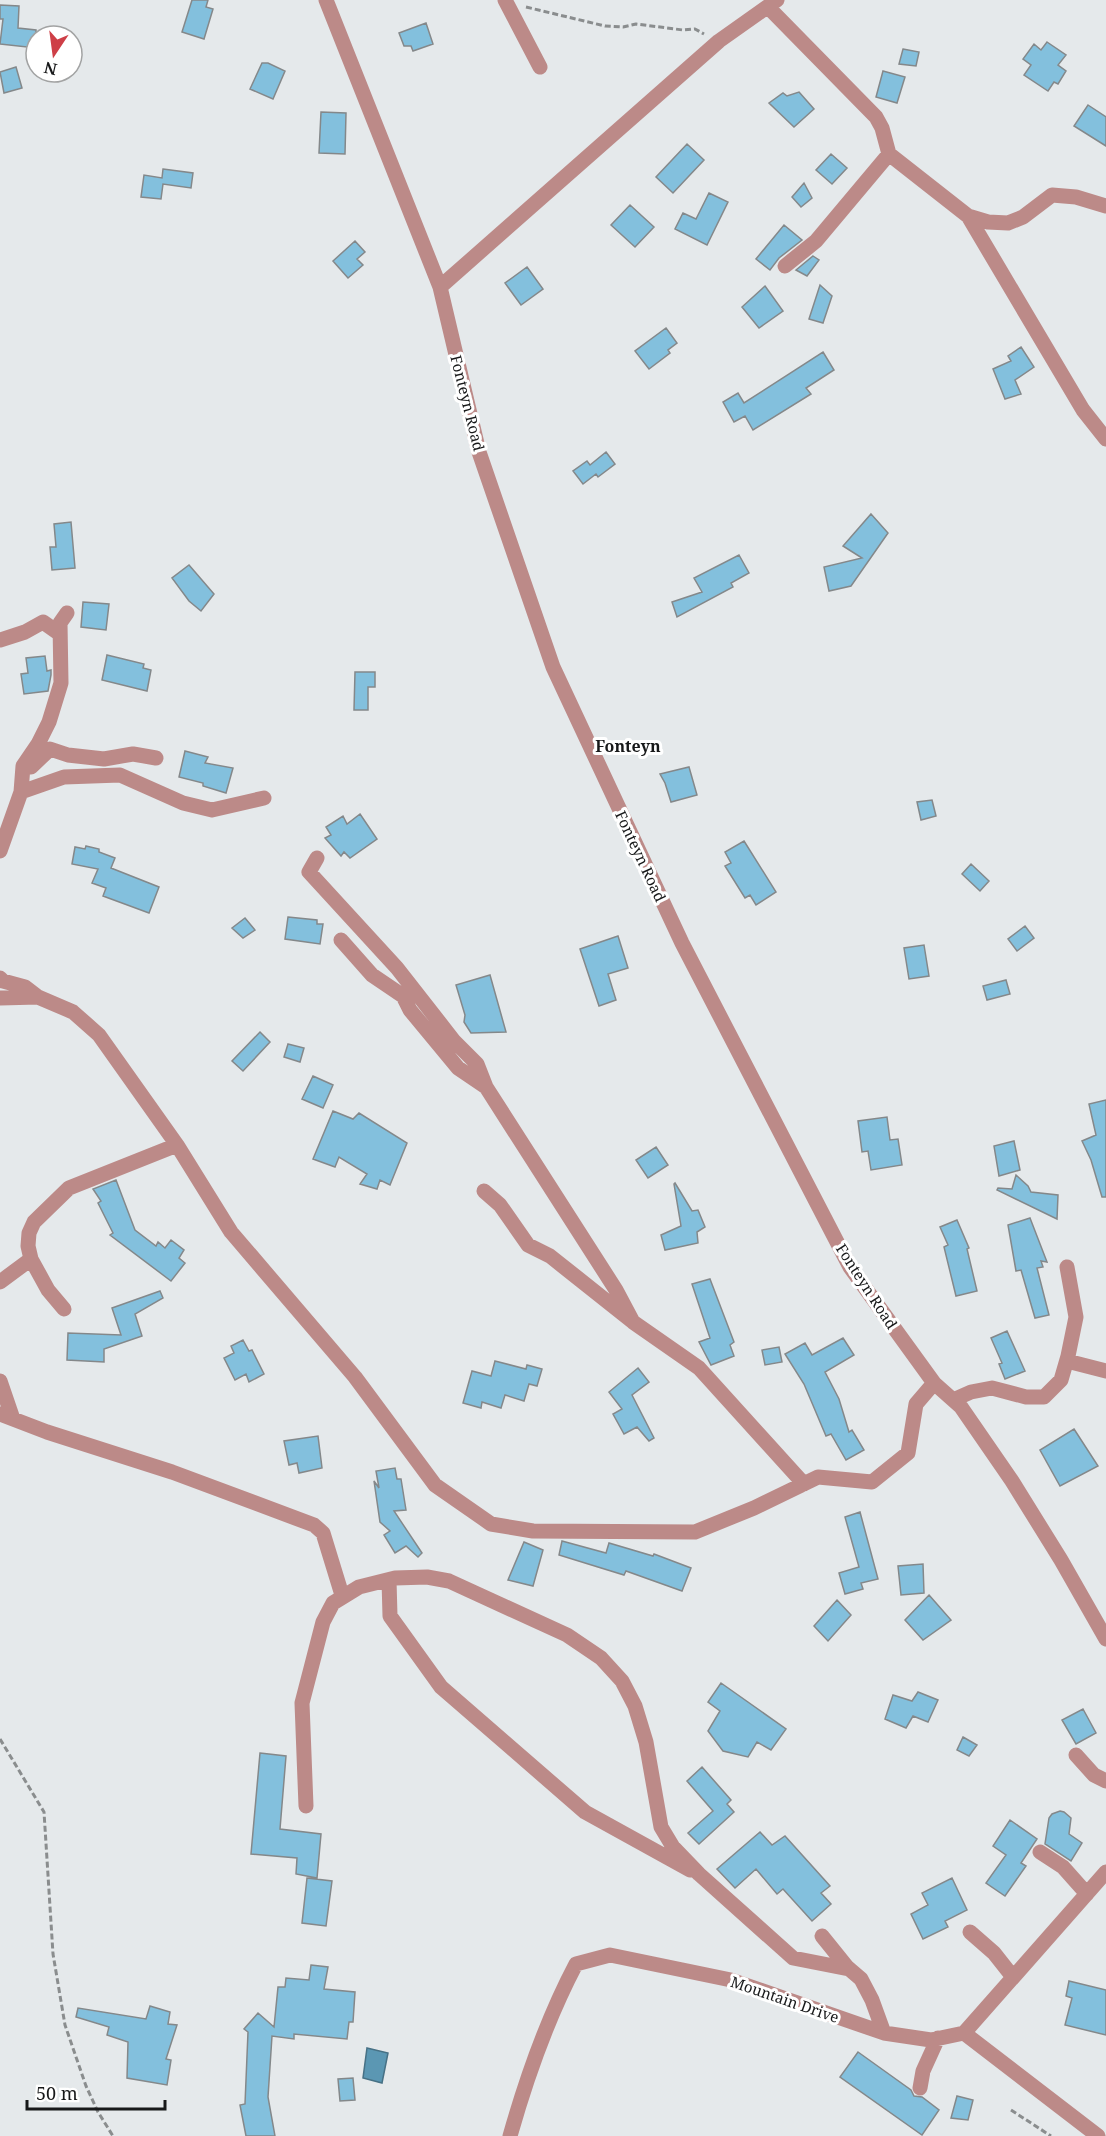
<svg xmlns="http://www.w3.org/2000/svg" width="1106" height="2136" viewBox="0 0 1106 2136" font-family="'Noto Serif',serif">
<rect width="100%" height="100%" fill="#e5e9eb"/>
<path fill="#5b97b3" stroke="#477185" stroke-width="1.5" d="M 367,2048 L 388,2053 L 382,2083 L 363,2078 Z"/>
<path fill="#83c0dd" stroke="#84888a" stroke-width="1.5" d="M 192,0 L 208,0 L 206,7 L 213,9 L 204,39 L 182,32 Z
M 0,5 L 19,6 L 18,28 L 36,30 L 36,48 L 0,44 L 3,19 L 0,19 Z
M 426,23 L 433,44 L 413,51 L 411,46 L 404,46 L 399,33 Z
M 1047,42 L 1066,55 L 1058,65 L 1066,71 L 1058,84 L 1054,82 L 1048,91 L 1024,75 L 1031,65 L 1023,59 L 1034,44 L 1041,50 Z
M 903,49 L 919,52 L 916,66 L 899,64 Z
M 262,63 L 268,63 L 285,71 L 273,99 L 250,89 Z
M 16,67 L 22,88 L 4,93 L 0,72 Z
M 883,71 L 905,77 L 897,103 L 876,97 Z
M 799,92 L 814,109 L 794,127 L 769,103 L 783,93 L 787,96 Z
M 1088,105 L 1106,117 L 1106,146 L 1074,126 Z
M 321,112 L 346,113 L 345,154 L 319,153 Z
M 687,144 L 704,160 L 673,193 L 656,177 Z
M 831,154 L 847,168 L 832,184 L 816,170 Z
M 163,169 L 193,173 L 191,188 L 163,184 L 161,199 L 141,197 L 144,175 L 162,178 Z
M 804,183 L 812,198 L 801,207 L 792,197 Z
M 709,193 L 728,202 L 707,245 L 675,229 L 683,213 L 696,219 Z
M 630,205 L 654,227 L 635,247 L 611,225 Z
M 784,225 L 802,240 L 779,258 L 770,270 L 756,259 Z
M 355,241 L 365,252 L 357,259 L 363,265 L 348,278 L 333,261 Z
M 813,256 L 819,260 L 807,276 L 796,270 Z
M 527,267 L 543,289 L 521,305 L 505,283 Z
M 820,285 L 832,296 L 823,323 L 809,319 Z
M 765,286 L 783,311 L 759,328 L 742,307 Z
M 666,328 L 677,343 L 668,350 L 670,353 L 649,369 L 635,351 Z
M 1021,347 L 1034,367 L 1015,380 L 1021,394 L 1005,399 L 993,369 L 1011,361 L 1008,356 Z
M 823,352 L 834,370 L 806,388 L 811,394 L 753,430 L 745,416 L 734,422 L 723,402 L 738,393 L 744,403 Z
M 606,452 L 615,464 L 598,477 L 596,474 L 583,484 L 573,471 L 587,461 L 590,465 Z
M 871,514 L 888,533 L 851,586 L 829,591 L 824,567 L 862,558 L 843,546 Z
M 71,522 L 75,568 L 52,570 L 50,547 L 56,547 L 54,524 Z
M 739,555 L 749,573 L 731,583 L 733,587 L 677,617 L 672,602 L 702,592 L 694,578 Z
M 189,565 L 214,594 L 201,611 L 189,601 L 172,578 Z
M 83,602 L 109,604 L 106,630 L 81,627 Z
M 107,655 L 144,664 L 143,668 L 151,670 L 147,691 L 102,680 Z
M 45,656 L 47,671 L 51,670 L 51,675 L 48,691 L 24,694 L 21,674 L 28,673 L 26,658 Z
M 355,672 L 375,672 L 375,687 L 368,687 L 368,710 L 354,710 Z
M 185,751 L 208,757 L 205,763 L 233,768 L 226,793 L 203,786 L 203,783 L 179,777 Z
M 689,767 L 697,795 L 671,802 L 665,783 L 660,774 Z
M 932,800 L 936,816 L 921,820 L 917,802 Z
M 360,814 L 377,839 L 350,858 L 344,852 L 341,856 L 325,838 L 331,835 L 326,827 L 343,816 L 347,824 Z
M 744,841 L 776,892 L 756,905 L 750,895 L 745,898 L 725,866 L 731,863 L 725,852 Z
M 86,846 L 99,849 L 99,852 L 115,858 L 111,868 L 159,887 L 149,913 L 103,896 L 106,888 L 92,883 L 98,869 L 72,864 L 75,847 L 85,849 Z
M 971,864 L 989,881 L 980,891 L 962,874 Z
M 288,917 L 317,920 L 317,924 L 323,924 L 320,944 L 285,939 Z
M 245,918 L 255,930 L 243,938 L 232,928 Z
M 1025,926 L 1034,938 L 1017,951 L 1008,939 Z
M 618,936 L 628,968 L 608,974 L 616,1000 L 599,1006 L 580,949 Z
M 924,945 L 929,976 L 909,979 L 904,948 Z
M 490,975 L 506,1032 L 471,1033 L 464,1022 L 465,1015 L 456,985 Z
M 1006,980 L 1010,994 L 987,1000 L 983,986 Z
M 260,1032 L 270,1042 L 243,1071 L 232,1061 Z
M 288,1044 L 304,1048 L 300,1062 L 284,1057 Z
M 313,1076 L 333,1085 L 323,1108 L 302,1099 Z
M 1106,1100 L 1106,1197 L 1102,1197 L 1091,1160 L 1082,1141 L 1096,1135 L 1089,1104 Z
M 333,1111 L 353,1119 L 359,1113 L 407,1143 L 390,1185 L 380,1180 L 377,1189 L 360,1184 L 367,1174 L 339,1157 L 335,1167 L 313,1159 Z
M 887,1117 L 890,1140 L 898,1139 L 902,1165 L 871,1170 L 868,1151 L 862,1152 L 858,1121 Z
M 1014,1141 L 1020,1170 L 999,1176 L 994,1146 Z
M 656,1147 L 668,1165 L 648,1178 L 636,1160 Z
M 1016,1175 L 1028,1186 L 1031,1192 L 1058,1195 L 1057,1219 L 997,1190 L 998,1188 L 1012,1189 Z
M 116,1180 L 135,1230 L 156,1246 L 158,1242 L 165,1248 L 171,1240 L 184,1250 L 179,1258 L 185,1263 L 171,1281 L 110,1235 L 113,1233 L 98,1203 L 101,1201 L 93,1189 Z
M 675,1183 L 692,1211 L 698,1210 L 705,1227 L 697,1232 L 698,1243 L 665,1250 L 661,1235 L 681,1226 L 674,1184 Z
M 1030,1218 L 1047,1262 L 1041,1261 L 1043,1267 L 1037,1268 L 1049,1315 L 1035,1318 L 1021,1270 L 1016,1271 L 1008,1225 Z
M 957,1220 L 969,1248 L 967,1249 L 977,1291 L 956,1296 L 944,1247 L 948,1245 L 940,1227 Z
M 710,1279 L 734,1342 L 730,1345 L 734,1356 L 711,1365 L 699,1342 L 710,1338 L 692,1284 Z
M 160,1291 L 163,1298 L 135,1314 L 142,1336 L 104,1349 L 104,1362 L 67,1360 L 68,1333 L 121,1335 L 112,1308 Z
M 1007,1331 L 1025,1371 L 1005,1379 L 999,1364 L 1002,1363 L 991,1338 Z
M 843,1338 L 854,1355 L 825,1372 L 839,1399 L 849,1432 L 852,1430 L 864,1450 L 846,1460 L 831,1434 L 826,1436 L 804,1384 L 785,1354 L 805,1343 L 812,1355 Z
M 243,1340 L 249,1351 L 252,1350 L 264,1374 L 249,1382 L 246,1374 L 235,1380 L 224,1358 L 234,1353 L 231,1346 Z
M 779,1347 L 782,1362 L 765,1365 L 762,1350 Z
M 495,1361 L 526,1369 L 527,1365 L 542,1369 L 537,1386 L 529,1384 L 524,1401 L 505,1395 L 501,1408 L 482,1402 L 481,1408 L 463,1403 L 472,1371 L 491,1376 Z
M 638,1368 L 649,1382 L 632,1395 L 654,1438 L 649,1441 L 637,1427 L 624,1434 L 613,1414 L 622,1409 L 609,1392 Z
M 1074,1429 L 1098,1466 L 1060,1486 L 1040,1450 Z
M 318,1436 L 322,1468 L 299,1473 L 297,1463 L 289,1465 L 284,1441 Z
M 395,1468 L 397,1479 L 401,1479 L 406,1510 L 394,1511 L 422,1553 L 418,1557 L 406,1546 L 395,1553 L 384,1535 L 390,1531 L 380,1522 L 374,1481 L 379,1488 L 376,1471 Z
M 860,1512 L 878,1579 L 861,1583 L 863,1589 L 845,1594 L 839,1573 L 859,1567 L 845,1517 Z
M 562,1541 L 606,1553 L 609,1543 L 653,1556 L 654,1554 L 691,1568 L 682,1591 L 626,1571 L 624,1575 L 559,1555 Z
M 524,1542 L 543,1550 L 533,1586 L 508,1580 Z
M 923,1564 L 924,1593 L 901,1595 L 898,1566 Z
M 929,1595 L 951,1620 L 923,1640 L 905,1620 Z
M 837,1600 L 851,1615 L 828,1641 L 814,1626 Z
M 721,1683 L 786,1729 L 771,1750 L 757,1742 L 748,1757 L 723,1751 L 708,1731 L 720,1711 L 708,1702 Z
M 918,1692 L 938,1700 L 928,1722 L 913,1716 L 906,1728 L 885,1719 L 893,1695 L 912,1701 Z
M 1083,1709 L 1096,1733 L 1076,1744 L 1062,1720 Z
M 963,1737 L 977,1745 L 969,1756 L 957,1750 Z
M 260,1753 L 286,1756 L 280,1829 L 321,1834 L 317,1878 L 296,1874 L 297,1858 L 251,1854 Z
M 702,1767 L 731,1800 L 727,1804 L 734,1812 L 699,1844 L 688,1833 L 713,1811 L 687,1781 Z
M 1060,1811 L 1064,1812 L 1071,1818 L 1069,1834 L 1082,1843 L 1071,1861 L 1045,1844 L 1049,1818 L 1052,1814 Z
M 1010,1820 L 1037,1839 L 1021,1863 L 1026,1866 L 1005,1896 L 986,1883 L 1006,1855 L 993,1846 Z
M 760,1832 L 772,1845 L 785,1836 L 830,1886 L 821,1893 L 831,1904 L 812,1921 L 783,1889 L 777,1894 L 756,1869 L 735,1888 L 717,1869 Z
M 307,1878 L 332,1881 L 326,1926 L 302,1923 Z
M 952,1878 L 967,1910 L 945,1921 L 948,1927 L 923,1939 L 911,1914 L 928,1905 L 922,1893 Z
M 311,1965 L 328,1967 L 324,1989 L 355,1992 L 353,2022 L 349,2022 L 347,2039 L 294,2034 L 294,2039 L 272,2036 L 268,2097 L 275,2136 L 246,2136 L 240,2105 L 245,2104 L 248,2032 L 244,2029 L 258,2013 L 274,2027 L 278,1987 L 285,1987 L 286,1978 L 309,1980 Z
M 1069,1981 L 1106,1990 L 1106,2035 L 1065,2025 L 1072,1998 L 1066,1996 Z
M 150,2006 L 170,2012 L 168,2024 L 177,2025 L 166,2059 L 171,2060 L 167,2085 L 127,2078 L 128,2042 L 107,2035 L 109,2027 L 76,2017 L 78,2008 L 146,2019 Z
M 858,2052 L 911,2090 L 914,2096 L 922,2097 L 939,2110 L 922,2135 L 840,2077 Z
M 353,2078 L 355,2100 L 340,2101 L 338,2079 Z
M 957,2096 L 973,2100 L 968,2120 L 951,2118 Z"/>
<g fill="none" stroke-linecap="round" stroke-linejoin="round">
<path stroke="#8a8d8e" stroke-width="3" stroke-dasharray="6 3" stroke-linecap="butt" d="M 526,7 L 605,26 L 623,27 L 636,24 L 683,30 L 695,29 L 704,34
M 0,1739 L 44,1812 L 53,1954 L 65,2025 L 86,2086 L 98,2112 L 113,2136
M 1011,2110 L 1051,2136"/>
<path stroke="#bc8a88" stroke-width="15" d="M 326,0 L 440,287 L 479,452 L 553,667 L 682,943 L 850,1267 L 934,1383 L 961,1407 L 1012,1481 L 1061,1560 L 1106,1639
M 505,0 L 540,67
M 768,7 L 876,117 L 882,128 L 889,154 L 816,241 L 785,266
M 889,154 L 968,216 L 988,222 L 1008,223 L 1023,217 L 1052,195 L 1076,197 L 1106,206
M 968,216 L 1083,410 L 1106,439
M 440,287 L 719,41 L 777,0
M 0,640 L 25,632 L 43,622 L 60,634
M 31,767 L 50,749 L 68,755 L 104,759 L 133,754 L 156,758
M 21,792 L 64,777 L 120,775 L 183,803 L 212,810 L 264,798
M 0,851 L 21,792 L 23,766 L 38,744 L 49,722 L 61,683 L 60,623 L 67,613
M 317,858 L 309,872 L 397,968 L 454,1041 L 477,1064 L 486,1087
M 341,940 L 372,975 L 403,996 L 410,1010 L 458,1068 L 486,1087 L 616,1290 L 633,1322
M 0,978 L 3,981 L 25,987 L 38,997 L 73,1012 L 99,1035 L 177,1145 L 231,1232 L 355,1377 L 435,1485 L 491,1524 L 533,1531 L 695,1532 L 754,1508 L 818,1477 L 872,1482 L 908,1453 L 916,1404 L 934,1383
M 0,998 L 38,997
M 484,1191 L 500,1205 L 528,1245 L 550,1256 L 633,1322 L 699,1368 L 804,1484
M 31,1259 L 28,1246 L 29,1233 L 34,1222 L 69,1188 L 177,1145
M 0,1282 L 31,1259 L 48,1290 L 64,1309
M 1067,1361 L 1106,1371
M 0,1381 L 13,1419
M 953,1400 L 971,1392 L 992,1388 L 1026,1397 L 1044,1397 L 1061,1380 L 1068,1356 L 1076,1317 L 1067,1267
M 0,1414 L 47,1432 L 172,1472 L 314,1525 L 323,1533 L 342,1595
M 389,1580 L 390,1616 L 441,1687 L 585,1812 L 690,1870
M 1076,1755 L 1094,1775 L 1106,1781
M 306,1806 L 302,1703 L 323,1622 L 333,1603 L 359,1587 L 395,1578 L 427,1577 L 449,1581 L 567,1635 L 601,1658 L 622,1681 L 635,1706 L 646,1742 L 661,1827 L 673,1847 L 699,1874 L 793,1958 L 849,1969
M 1040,1852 L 1063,1867 L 1087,1894
M 970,1932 L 994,1953 L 1013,1977
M 822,1936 L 847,1967 L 861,1979 L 872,2000 L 884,2033
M 964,2033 L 1098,2136
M 920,2088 L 923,2071 L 938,2038
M 510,2136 C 527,2076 547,2019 576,1964 L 610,1955 L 731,1980 L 884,2033 L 931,2040 L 964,2033 L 1106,1872"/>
</g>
<g text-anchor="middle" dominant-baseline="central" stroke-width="6" stroke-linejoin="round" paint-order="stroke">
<g font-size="15" fill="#171819" stroke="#fff">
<text transform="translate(468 403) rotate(76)">Fonteyn Road</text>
<text transform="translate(641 856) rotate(65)">Fonteyn Road</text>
<text transform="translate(867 1286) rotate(57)">Fonteyn Road</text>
<text transform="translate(785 1999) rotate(19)">Mountain Drive</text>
</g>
<g font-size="16" font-weight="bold" fill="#171819" stroke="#fff">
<text x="628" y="746">Fonteyn</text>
</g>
</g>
<g transform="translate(54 54) rotate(193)"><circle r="28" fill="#ffffff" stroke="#a2a3a3" stroke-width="1.5"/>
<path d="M0-4.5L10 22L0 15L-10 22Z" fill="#ce3f47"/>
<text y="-9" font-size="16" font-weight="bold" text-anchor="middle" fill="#171819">N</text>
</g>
<path d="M27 2100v9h138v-9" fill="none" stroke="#171819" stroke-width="3"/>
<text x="36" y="2100" font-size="18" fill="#171819" stroke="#ffffff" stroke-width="4.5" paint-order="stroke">50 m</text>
</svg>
